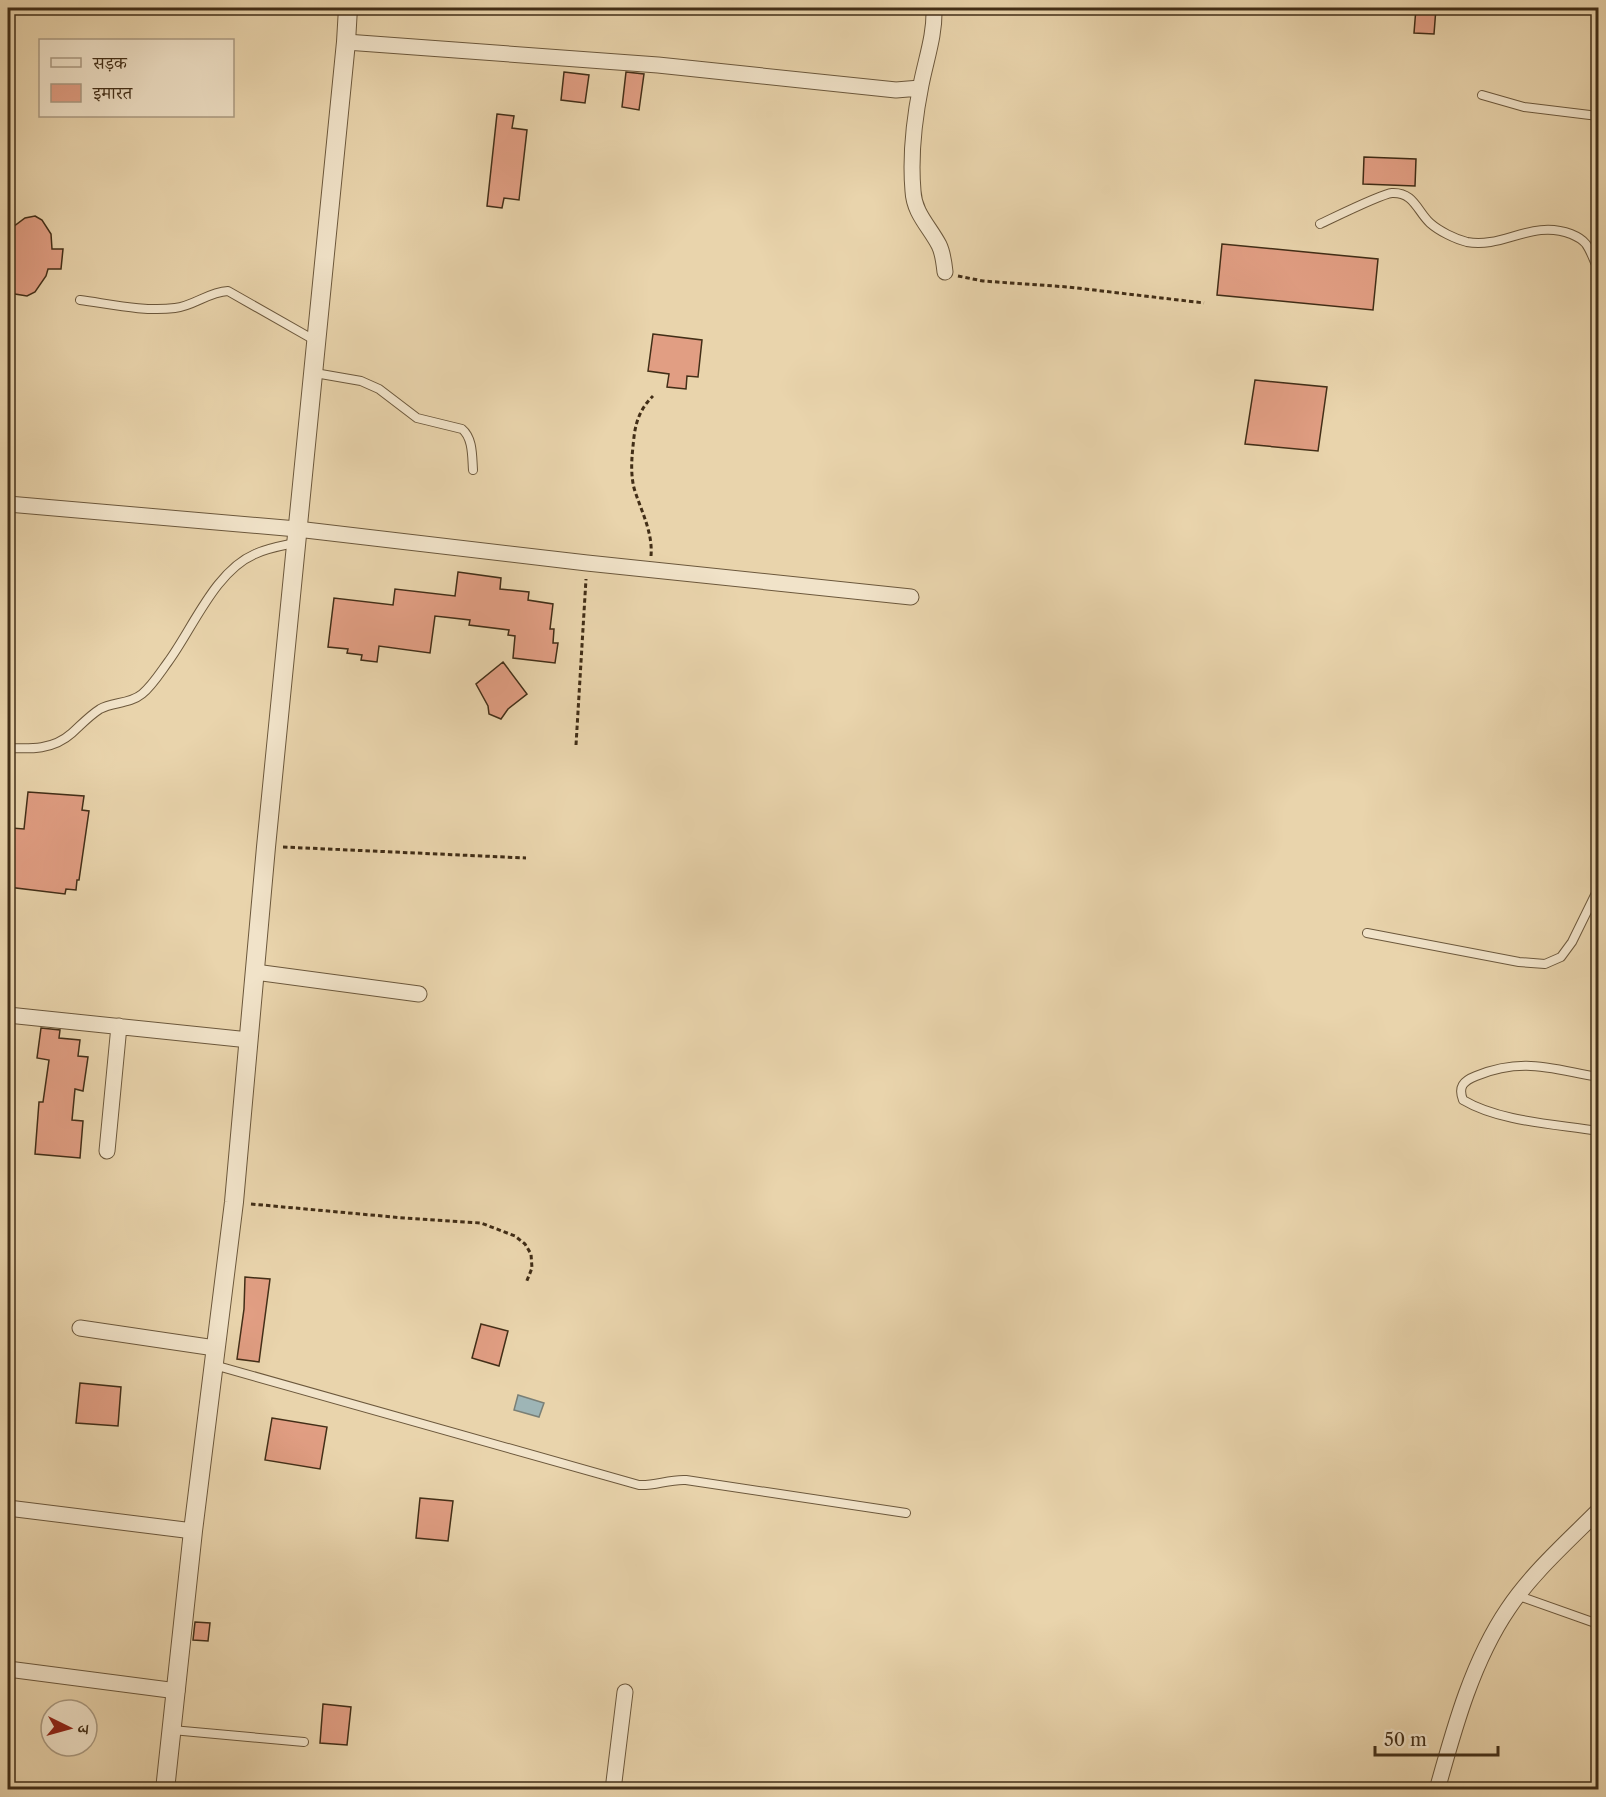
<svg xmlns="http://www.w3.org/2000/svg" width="1606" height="1797" viewBox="0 0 1606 1797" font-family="'Libre Caslon Text','Noto Serif Devanagari',serif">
<rect width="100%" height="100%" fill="#e9d4ac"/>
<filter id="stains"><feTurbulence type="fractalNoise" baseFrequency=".00333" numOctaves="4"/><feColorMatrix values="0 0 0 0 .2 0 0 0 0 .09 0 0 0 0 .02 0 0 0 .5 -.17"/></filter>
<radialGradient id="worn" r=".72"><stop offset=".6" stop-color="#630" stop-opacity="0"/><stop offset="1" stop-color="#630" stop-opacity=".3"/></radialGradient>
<path fill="#9eb5b6" stroke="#797f76" stroke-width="1.5" d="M 518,1395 L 544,1403 L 539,1417 L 514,1410 Z"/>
<path fill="#e19e83" stroke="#422e17" stroke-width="1.5" d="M 1416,8 L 1436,8 L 1434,34 L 1414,33 Z
M 564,72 L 589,75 L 585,103 L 561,100 Z
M 626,72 L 644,74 L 639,110 L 622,107 Z
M 497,114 L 514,116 L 512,128 L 527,130 L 519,200 L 504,198 L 502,208 L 487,206 Z
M 1364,157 L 1416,159 L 1415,186 L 1363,184 Z
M 35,216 L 42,220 L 51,234 L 52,249 L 63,249 L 61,269 L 48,269 L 46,276 L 35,292 L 27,296 L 15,294 L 8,283 L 8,246 L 13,227 L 25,218 Z
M 1222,244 L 1378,259 L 1373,310 L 1217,295 Z
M 653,334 L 702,340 L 698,377 L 687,376 L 686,389 L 667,387 L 669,374 L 648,371 Z
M 1255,380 L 1327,387 L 1318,451 L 1245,444 Z
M 458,572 L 501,578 L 500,589 L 529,592 L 528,600 L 553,604 L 550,629 L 554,629 L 553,643 L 558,643 L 555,663 L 513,658 L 515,636 L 508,635 L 509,630 L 469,625 L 470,620 L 435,616 L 430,653 L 379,646 L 377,662 L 361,660 L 362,655 L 347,653 L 348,649 L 328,647 L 334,598 L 393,605 L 395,589 L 455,596 Z
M 503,662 L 527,694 L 508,709 L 501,719 L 489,714 L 488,706 L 476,684 Z
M 28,792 L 84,796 L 82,810 L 89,811 L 79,880 L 77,880 L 76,890 L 66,889 L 65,894 L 8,887 L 12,828 L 24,829 Z
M 41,1028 L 60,1030 L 59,1038 L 80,1040 L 78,1056 L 88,1057 L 83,1091 L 75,1089 L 72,1120 L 83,1121 L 80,1158 L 35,1154 L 39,1102 L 43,1102 L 49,1060 L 37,1058 Z
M 245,1277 L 270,1279 L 259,1362 L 237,1359 L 244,1309 Z
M 481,1324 L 508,1331 L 499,1366 L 472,1358 Z
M 80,1383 L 121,1387 L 118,1426 L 76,1423 Z
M 272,1418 L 327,1427 L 320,1469 L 265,1460 Z
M 420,1498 L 453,1501 L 448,1541 L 416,1538 Z
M 195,1622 L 210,1623 L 208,1641 L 193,1640 Z
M 323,1704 L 351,1707 L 347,1745 L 320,1743 Z"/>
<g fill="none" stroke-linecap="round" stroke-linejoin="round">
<defs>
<path id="service" d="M 1482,95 L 1524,107 L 1598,116
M 1320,224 C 1333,218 1381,194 1392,193 C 1414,192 1417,211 1430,223 C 1439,231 1455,239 1467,242 C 1503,249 1532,219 1571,234 C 1576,236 1582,239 1586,244 C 1591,251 1594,261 1598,269
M 80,300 C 110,304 144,312 175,308 C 194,306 208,292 228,291 L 316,341
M 315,373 L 361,381 L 379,389 L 417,418 L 462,429 C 473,438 472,456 473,470
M 8,748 C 31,749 53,750 72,733 C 81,725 89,716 100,709 C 112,702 130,704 142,694 C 152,686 160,673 168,662 C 193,628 215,571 255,554 C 268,548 281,546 295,543
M 1367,933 L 1519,962 L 1545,964 L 1561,957 L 1572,942 L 1598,889
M 1598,1077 C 1551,1069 1523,1057 1476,1076 C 1463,1081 1458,1087 1463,1100 C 1500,1122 1556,1124 1598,1131
M 214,1365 L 639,1485 C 655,1486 669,1479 686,1480 L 906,1513
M 1519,1596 L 1598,1624
M 172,1730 L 304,1742"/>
<path id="minor" d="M 934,8 C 935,35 926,59 921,85 C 914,120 910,156 913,191 C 914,213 929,226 939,245 C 943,253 944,263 945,272
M 346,42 L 658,65 L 896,90 L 920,88
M 8,504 L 297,529 L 587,563 L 911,597
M 255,972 L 419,994
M 8,1015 L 249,1040
M 107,1151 L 119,1026
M 80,1328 L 215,1348
M 8,1508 L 193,1531
M 8,1669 L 177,1691
M 613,1790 L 625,1692
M 1437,1790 C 1454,1729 1472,1662 1508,1609 C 1532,1573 1567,1542 1598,1511"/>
<path id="tertiary" d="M 165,1790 L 193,1531 L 234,1202 L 266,847 L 346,42 L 348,8"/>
</defs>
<use href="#service" stroke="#6c583c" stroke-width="10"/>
<use href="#minor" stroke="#6c583c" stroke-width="17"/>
<use href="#tertiary" stroke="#6c583c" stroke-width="20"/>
<path stroke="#422e17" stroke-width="3" stroke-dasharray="4.5 3" stroke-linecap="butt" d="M 958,276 L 983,281 L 1068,287 L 1204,303
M 651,556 C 653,532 641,511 634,488 C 630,471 632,455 634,437 C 636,420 641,408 653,396
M 576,745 L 586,579
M 283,847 L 526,858
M 251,1204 L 404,1218 L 481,1223 L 515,1236 L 525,1244 L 531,1254 L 532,1268 L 526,1283"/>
<use href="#service" stroke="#f1e3c9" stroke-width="8"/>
<use href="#minor" stroke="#f1e3c9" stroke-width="15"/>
<use href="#tertiary" stroke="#f1e3c9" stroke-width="18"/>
</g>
<rect width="1606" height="1797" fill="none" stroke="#e9d4ac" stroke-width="30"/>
<rect x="9" y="9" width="1588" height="1779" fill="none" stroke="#422e17" stroke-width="3"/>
<rect x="15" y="15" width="1576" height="1767" fill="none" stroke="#422e17" stroke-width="1.5"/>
<rect x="39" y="39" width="195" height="78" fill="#f1e3c9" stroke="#ab9b82" stroke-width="1.5"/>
<rect x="51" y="58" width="30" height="9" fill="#f1e3c9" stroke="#ab9b82" stroke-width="1.5"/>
<text x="93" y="69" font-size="18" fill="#422e17">सड़क</text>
<rect x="51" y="84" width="30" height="18" fill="#e19e83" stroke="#ab9b82" stroke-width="1.5"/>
<text x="93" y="99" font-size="18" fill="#422e17">इमारत</text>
<g transform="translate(69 1728) rotate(95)"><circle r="28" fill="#f1e3c9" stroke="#ab9b82" stroke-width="1.5"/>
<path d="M0-4.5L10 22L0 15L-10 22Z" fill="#8f2418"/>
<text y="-9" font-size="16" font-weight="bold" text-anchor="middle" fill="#422e17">उ</text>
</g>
<path d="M1375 1746v9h123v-9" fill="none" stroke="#422e17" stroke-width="3"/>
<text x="1384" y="1746" font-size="18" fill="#422e17" stroke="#f1e3c9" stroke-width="4.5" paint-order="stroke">50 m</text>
<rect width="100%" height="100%" filter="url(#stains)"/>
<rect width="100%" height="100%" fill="url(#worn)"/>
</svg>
